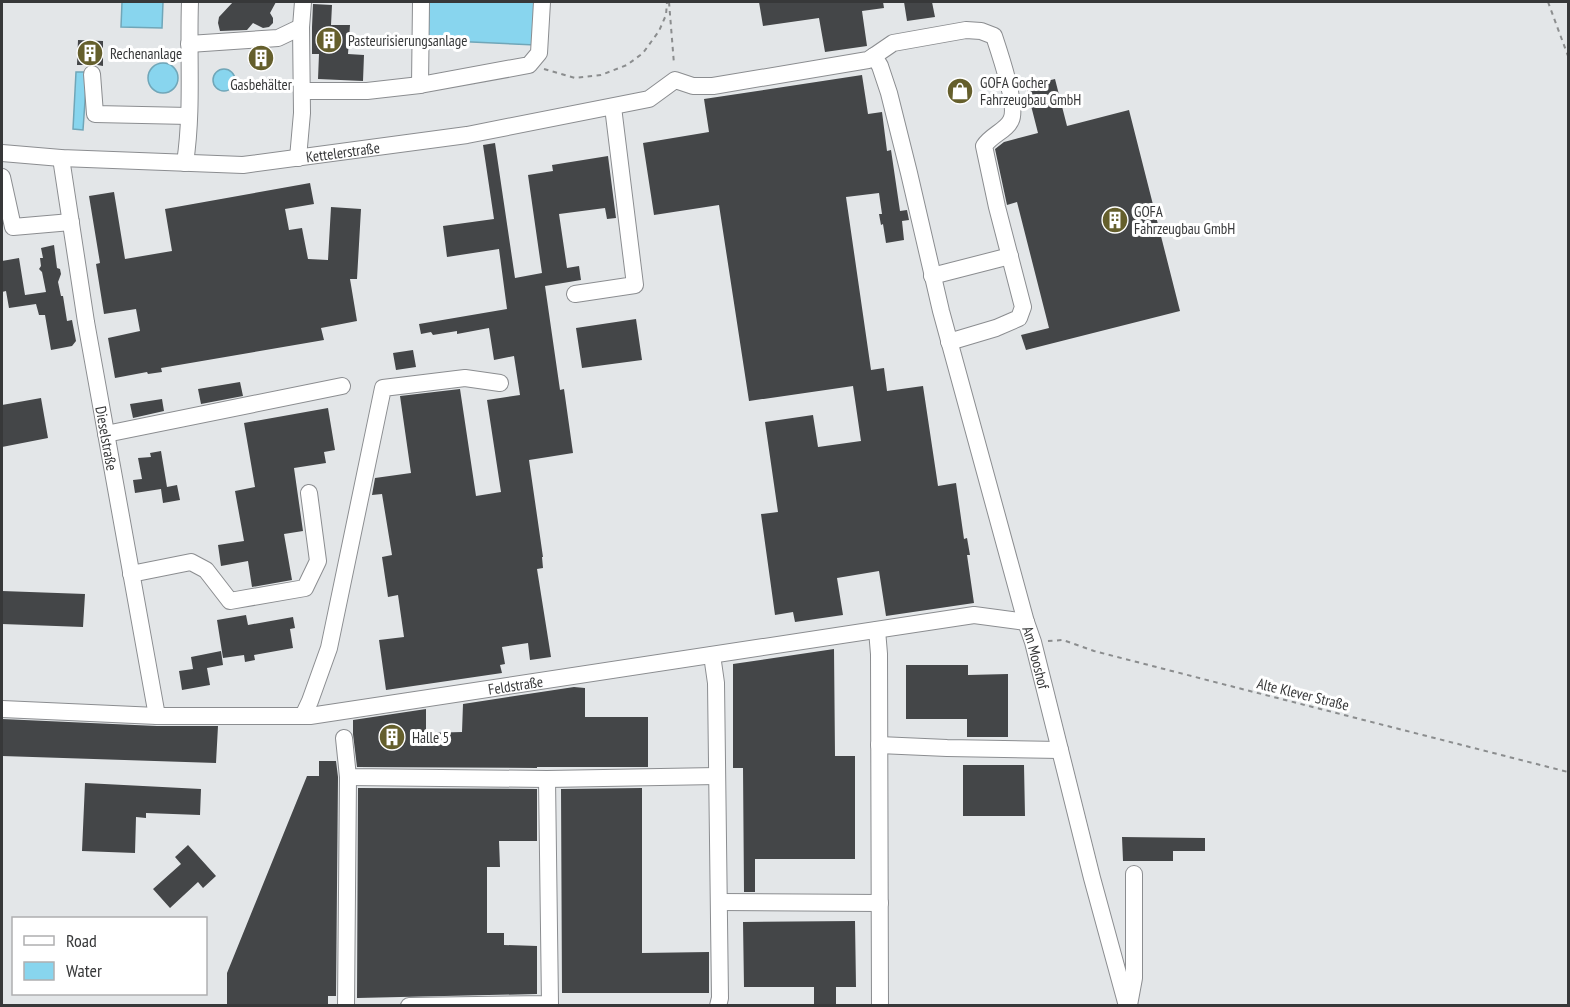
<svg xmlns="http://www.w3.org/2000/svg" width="1570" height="1007" viewBox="0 0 1570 1007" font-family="'PT Sans Narrow',sans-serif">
<rect width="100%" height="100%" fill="#e3e6e8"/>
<path fill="#88d5ee" stroke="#70a6b8" stroke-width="1.5" d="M 122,2 L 163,2 L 162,28 L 121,27 Z
M 429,2 L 537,2 L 535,45 L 428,40 Z
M148 78a15 15 0 1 1 30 0a15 15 0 1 1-30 0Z
M213 80a11 11 0 1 1 22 0a11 11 0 1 1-22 0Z
M 76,72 L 87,72 L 83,130 L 73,129 Z"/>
<path fill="#444648" d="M 233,2 L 276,2 L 270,13 L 273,18 L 273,23 L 269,27 L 263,28 L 253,23 L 247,30 L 220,31 L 218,23 L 219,17 Z
M 759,2 L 883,2 L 884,8 L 862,11 L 867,46 L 825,52 L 819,18 L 763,26 Z
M 904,2 L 932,2 L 935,17 L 907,21 Z
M 313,4 L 332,5 L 331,25 L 350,25 L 348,54 L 364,55 L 363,81 L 318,79 L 319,54 L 312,54 L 312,27 Z
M 78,40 L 103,41 L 103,66 L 92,64 L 86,65 L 77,65 Z
M 268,49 L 273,55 L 273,61 L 271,66 L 264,71 L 255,70 L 250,66 L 248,61 L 249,56 L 251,50 Z
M 862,75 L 868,114 L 882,112 L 887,151 L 891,150 L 900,211 L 907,210 L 909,220 L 902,221 L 904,240 L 886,243 L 883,224 L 881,225 L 879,214 L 882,214 L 879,193 L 846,197 L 871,370 L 884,368 L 887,391 L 923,386 L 938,486 L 956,483 L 964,539 L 967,538 L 970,555 L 967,555 L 974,603 L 886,616 L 879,571 L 837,578 L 843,615 L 795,622 L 793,612 L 775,615 L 761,514 L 778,512 L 765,422 L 813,415 L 818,447 L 861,441 L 853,386 L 749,401 L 719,205 L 654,215 L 643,143 L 709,132 L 704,99 Z
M 1055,79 L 1067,126 L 1129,110 L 1180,311 L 1026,350 L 1021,335 L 1049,328 L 1017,202 L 1007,205 L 995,149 L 1004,142 L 1038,133 L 1026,86 Z
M 495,143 L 515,278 L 542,273 L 528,175 L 553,171 L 552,165 L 608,156 L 616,218 L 607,219 L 605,208 L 559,214 L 567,268 L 579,266 L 581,280 L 545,286 L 560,390 L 564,389 L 573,453 L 529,460 L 543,557 L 542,557 L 543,568 L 537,569 L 551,657 L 530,660 L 528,643 L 502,647 L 505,664 L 500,665 L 502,673 L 386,690 L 379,640 L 404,637 L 398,595 L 388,597 L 382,557 L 392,555 L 382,494 L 372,495 L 375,478 L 411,473 L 400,396 L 460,389 L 476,496 L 501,492 L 487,400 L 520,395 L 514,356 L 494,360 L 489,328 L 457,334 L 457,331 L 433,335 L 431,332 L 421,334 L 419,324 L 507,309 L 499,249 L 447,257 L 443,226 L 494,219 L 483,145 Z
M 310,183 L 314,204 L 285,209 L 289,230 L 302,228 L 308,259 L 328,260 L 331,207 L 361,209 L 357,279 L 350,279 L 357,321 L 321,328 L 324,340 L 161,368 L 162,372 L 148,374 L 147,372 L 115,378 L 108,338 L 140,331 L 136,309 L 104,314 L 96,264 L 100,263 L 89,196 L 114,192 L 125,259 L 172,251 L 165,209 Z
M 54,245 L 57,268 L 60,269 L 61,274 L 58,282 L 61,296 L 63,296 L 67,321 L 72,320 L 76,341 L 72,346 L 51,350 L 45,315 L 39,315 L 36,304 L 9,308 L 6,291 L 2,292 L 2,261 L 19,258 L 25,295 L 46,292 L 42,272 L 39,269 L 41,266 L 40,258 L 43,258 L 41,248 Z
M 636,319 L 642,360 L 582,368 L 576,328 Z
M 413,350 L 416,367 L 396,370 L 393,353 Z
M 240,382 L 243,396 L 201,404 L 198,389 Z
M 41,398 L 48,438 L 2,447 L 2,405 Z
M 162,399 L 164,411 L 133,418 L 130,404 Z
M 328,408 L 335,450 L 324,452 L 326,463 L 294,468 L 303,531 L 284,534 L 292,580 L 252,587 L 248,561 L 221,566 L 218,545 L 244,541 L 235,491 L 255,487 L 244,423 Z
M 161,451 L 167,487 L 177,485 L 180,500 L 163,503 L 161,489 L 135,493 L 133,480 L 142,479 L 138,458 L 151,457 L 150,453 Z
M 2,591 L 85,594 L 83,627 L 2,624 Z
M 246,615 L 248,625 L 293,617 L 295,628 L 290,629 L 293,648 L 254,655 L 255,660 L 245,662 L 244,655 L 223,658 L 217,620 Z
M 834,649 L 835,756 L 855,756 L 855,859 L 755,859 L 755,892 L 744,892 L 743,768 L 733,768 L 733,664 Z
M 221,651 L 223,665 L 207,668 L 210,685 L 182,690 L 179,671 L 193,669 L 191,657 Z
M 906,665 L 968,665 L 968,675 L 1008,674 L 1008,737 L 967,737 L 967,719 L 906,719 Z
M 574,687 L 585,688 L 585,717 L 648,717 L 648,767 L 537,767 L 537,768 L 357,767 L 353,734 L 353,720 L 426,709 L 426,733 L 462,732 L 463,704 Z
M 2,719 L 157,726 L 218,726 L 216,763 L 2,756 Z
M 319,761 L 336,761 L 338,777 L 336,996 L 328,996 L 328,1005 L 227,1005 L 227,973 L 307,776 L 319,776 Z
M 963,765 L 1024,765 L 1025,816 L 963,816 Z
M 85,783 L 201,789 L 200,815 L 146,813 L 146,818 L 136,817 L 135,853 L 82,851 Z
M 358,788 L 537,789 L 537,841 L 499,841 L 500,867 L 487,867 L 487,933 L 504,933 L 504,945 L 537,946 L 537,994 L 357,998 Z
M 642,788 L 642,953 L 709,952 L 709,993 L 562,993 L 561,789 Z
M 1122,837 L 1205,838 L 1205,851 L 1173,851 L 1173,861 L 1123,861 Z
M 188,845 L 216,876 L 203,888 L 198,882 L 170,908 L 153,889 L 181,864 L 175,857 Z
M 855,921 L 856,987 L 836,987 L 836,1005 L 814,1005 L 814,987 L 744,987 L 743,922 Z"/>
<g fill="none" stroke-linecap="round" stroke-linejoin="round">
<defs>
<g id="minor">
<path d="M 189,44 L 278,38 L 301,27"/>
<path d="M 874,56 L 893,43 L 966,30 L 981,31 L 994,36 C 999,51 1018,107 1011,120 C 1007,130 991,135 984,146 L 997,207 L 1023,307 L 1019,318 L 996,328 L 949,342"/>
<path d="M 92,74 L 95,114 L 189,116"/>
<path d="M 420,85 L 421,2"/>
<path d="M 302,91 L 367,91 L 420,85 L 529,65 L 539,53 L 542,2"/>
<path id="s1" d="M 2,153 L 61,158 L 243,165 L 467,135 L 649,99 L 675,80 L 693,86 L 713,86 L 868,60 L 874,56 L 880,66 L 889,93 L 909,173 L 941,311 L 1026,622 L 1033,642 L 1092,878 L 1127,1006"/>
<path id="s2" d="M 61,158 L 86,322 L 157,716"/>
<path d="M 298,158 L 302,113 L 301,27 L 303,2"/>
<path d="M 185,163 C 193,110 188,55 190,2"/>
<path d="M 2,177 L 13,227 L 71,222"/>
<path d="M 932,276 L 1010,256"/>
<path d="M 575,294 L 635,285 L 613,107"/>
<path d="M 106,434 L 342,386"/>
<path d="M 131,574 L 191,562 L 206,570 L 230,601 L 305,588 L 318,561 L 309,493"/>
<path d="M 877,630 L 879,654 L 880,1006"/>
<path d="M 712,655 L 716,683 L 720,998 L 718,1006"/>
<path id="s3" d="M 2,709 L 157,716 L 310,716 L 974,615 L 1026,622"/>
<path d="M 303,716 L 310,701 L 329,648 L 383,388 L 465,378 L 500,383"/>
<path d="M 344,738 L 348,777 L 547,779 L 717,776"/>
<path d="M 879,745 L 947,748 L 1060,750"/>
<path d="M 719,902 L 880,903"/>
<path d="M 1129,1005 L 1134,978 L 1134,874"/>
<path d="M 346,1006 L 348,777"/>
<path d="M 409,1006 L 550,1004 L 547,779"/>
</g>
</defs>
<use href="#minor" stroke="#8b8d90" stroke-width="18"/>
<path stroke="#8b8d8e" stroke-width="2" stroke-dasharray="4.5 4.5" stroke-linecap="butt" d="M 669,2 L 674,64
M 1548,2 L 1568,56
M 544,69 L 575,78 L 601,75 L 627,65 L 643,53 L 659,31 L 666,15 L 667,2
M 1048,641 L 1063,640 L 1094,651 L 1242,689 L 1568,772"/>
<use href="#minor" stroke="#fff" stroke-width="16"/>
</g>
<defs>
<symbol id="building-disc" viewBox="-11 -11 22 22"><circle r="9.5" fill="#655f2c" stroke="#fff"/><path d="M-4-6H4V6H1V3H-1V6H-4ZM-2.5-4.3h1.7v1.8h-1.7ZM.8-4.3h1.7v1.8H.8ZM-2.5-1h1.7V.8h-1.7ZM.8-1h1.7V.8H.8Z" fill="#fff"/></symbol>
<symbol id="shop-disc" viewBox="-11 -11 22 22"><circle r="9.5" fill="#655f2c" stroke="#fff"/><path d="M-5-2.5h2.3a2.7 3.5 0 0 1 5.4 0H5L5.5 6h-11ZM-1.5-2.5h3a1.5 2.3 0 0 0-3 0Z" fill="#fff"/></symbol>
</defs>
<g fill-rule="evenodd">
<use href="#building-disc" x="314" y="25" width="30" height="30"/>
<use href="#building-disc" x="75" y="38" width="30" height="30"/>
<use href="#building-disc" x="246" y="43" width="30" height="30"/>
<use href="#shop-disc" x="945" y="76" width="30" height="30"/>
<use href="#building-disc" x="1100" y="205" width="30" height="30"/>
<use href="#building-disc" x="377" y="722" width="30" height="30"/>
</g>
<g text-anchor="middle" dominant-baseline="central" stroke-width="6" stroke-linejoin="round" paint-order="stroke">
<g font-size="15" fill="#373839" stroke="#fff" text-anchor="start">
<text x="348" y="40">Pasteurisierungsanlage</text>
<text x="110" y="53">Rechenanlage</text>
<text x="980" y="82">GOFA Gocher<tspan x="980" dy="17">Fahrzeugbau GmbH</tspan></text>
<text x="261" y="84" text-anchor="middle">Gasbehälter</text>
<text x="1134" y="211">GOFA<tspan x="1134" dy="17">Fahrzeugbau GmbH</tspan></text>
<text x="412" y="737">Halle 5</text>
</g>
<g font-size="15" fill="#373839" stroke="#fff">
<text stroke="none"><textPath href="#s1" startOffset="342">Kettelerstraße</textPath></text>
<text stroke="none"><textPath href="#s2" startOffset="284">Dieselstraße</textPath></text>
<text stroke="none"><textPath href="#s1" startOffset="1512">Am Mooshof</textPath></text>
<text stroke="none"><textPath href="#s3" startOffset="516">Feldstraße</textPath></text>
<text transform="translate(1303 694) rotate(14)">Alte Klever Straße</text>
</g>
</g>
<rect width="1570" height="1007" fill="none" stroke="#373839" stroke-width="6"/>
<rect x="12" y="917" width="195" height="78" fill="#ffffff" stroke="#afafb0" stroke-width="1.5"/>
<rect x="24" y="936" width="30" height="9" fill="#ffffff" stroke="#afafb0" stroke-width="1.5"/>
<text x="66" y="947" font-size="18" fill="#373839">Road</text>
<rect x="24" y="962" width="30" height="18" fill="#88d5ee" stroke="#afafb0" stroke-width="1.5"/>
<text x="66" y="977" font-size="18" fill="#373839">Water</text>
</svg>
